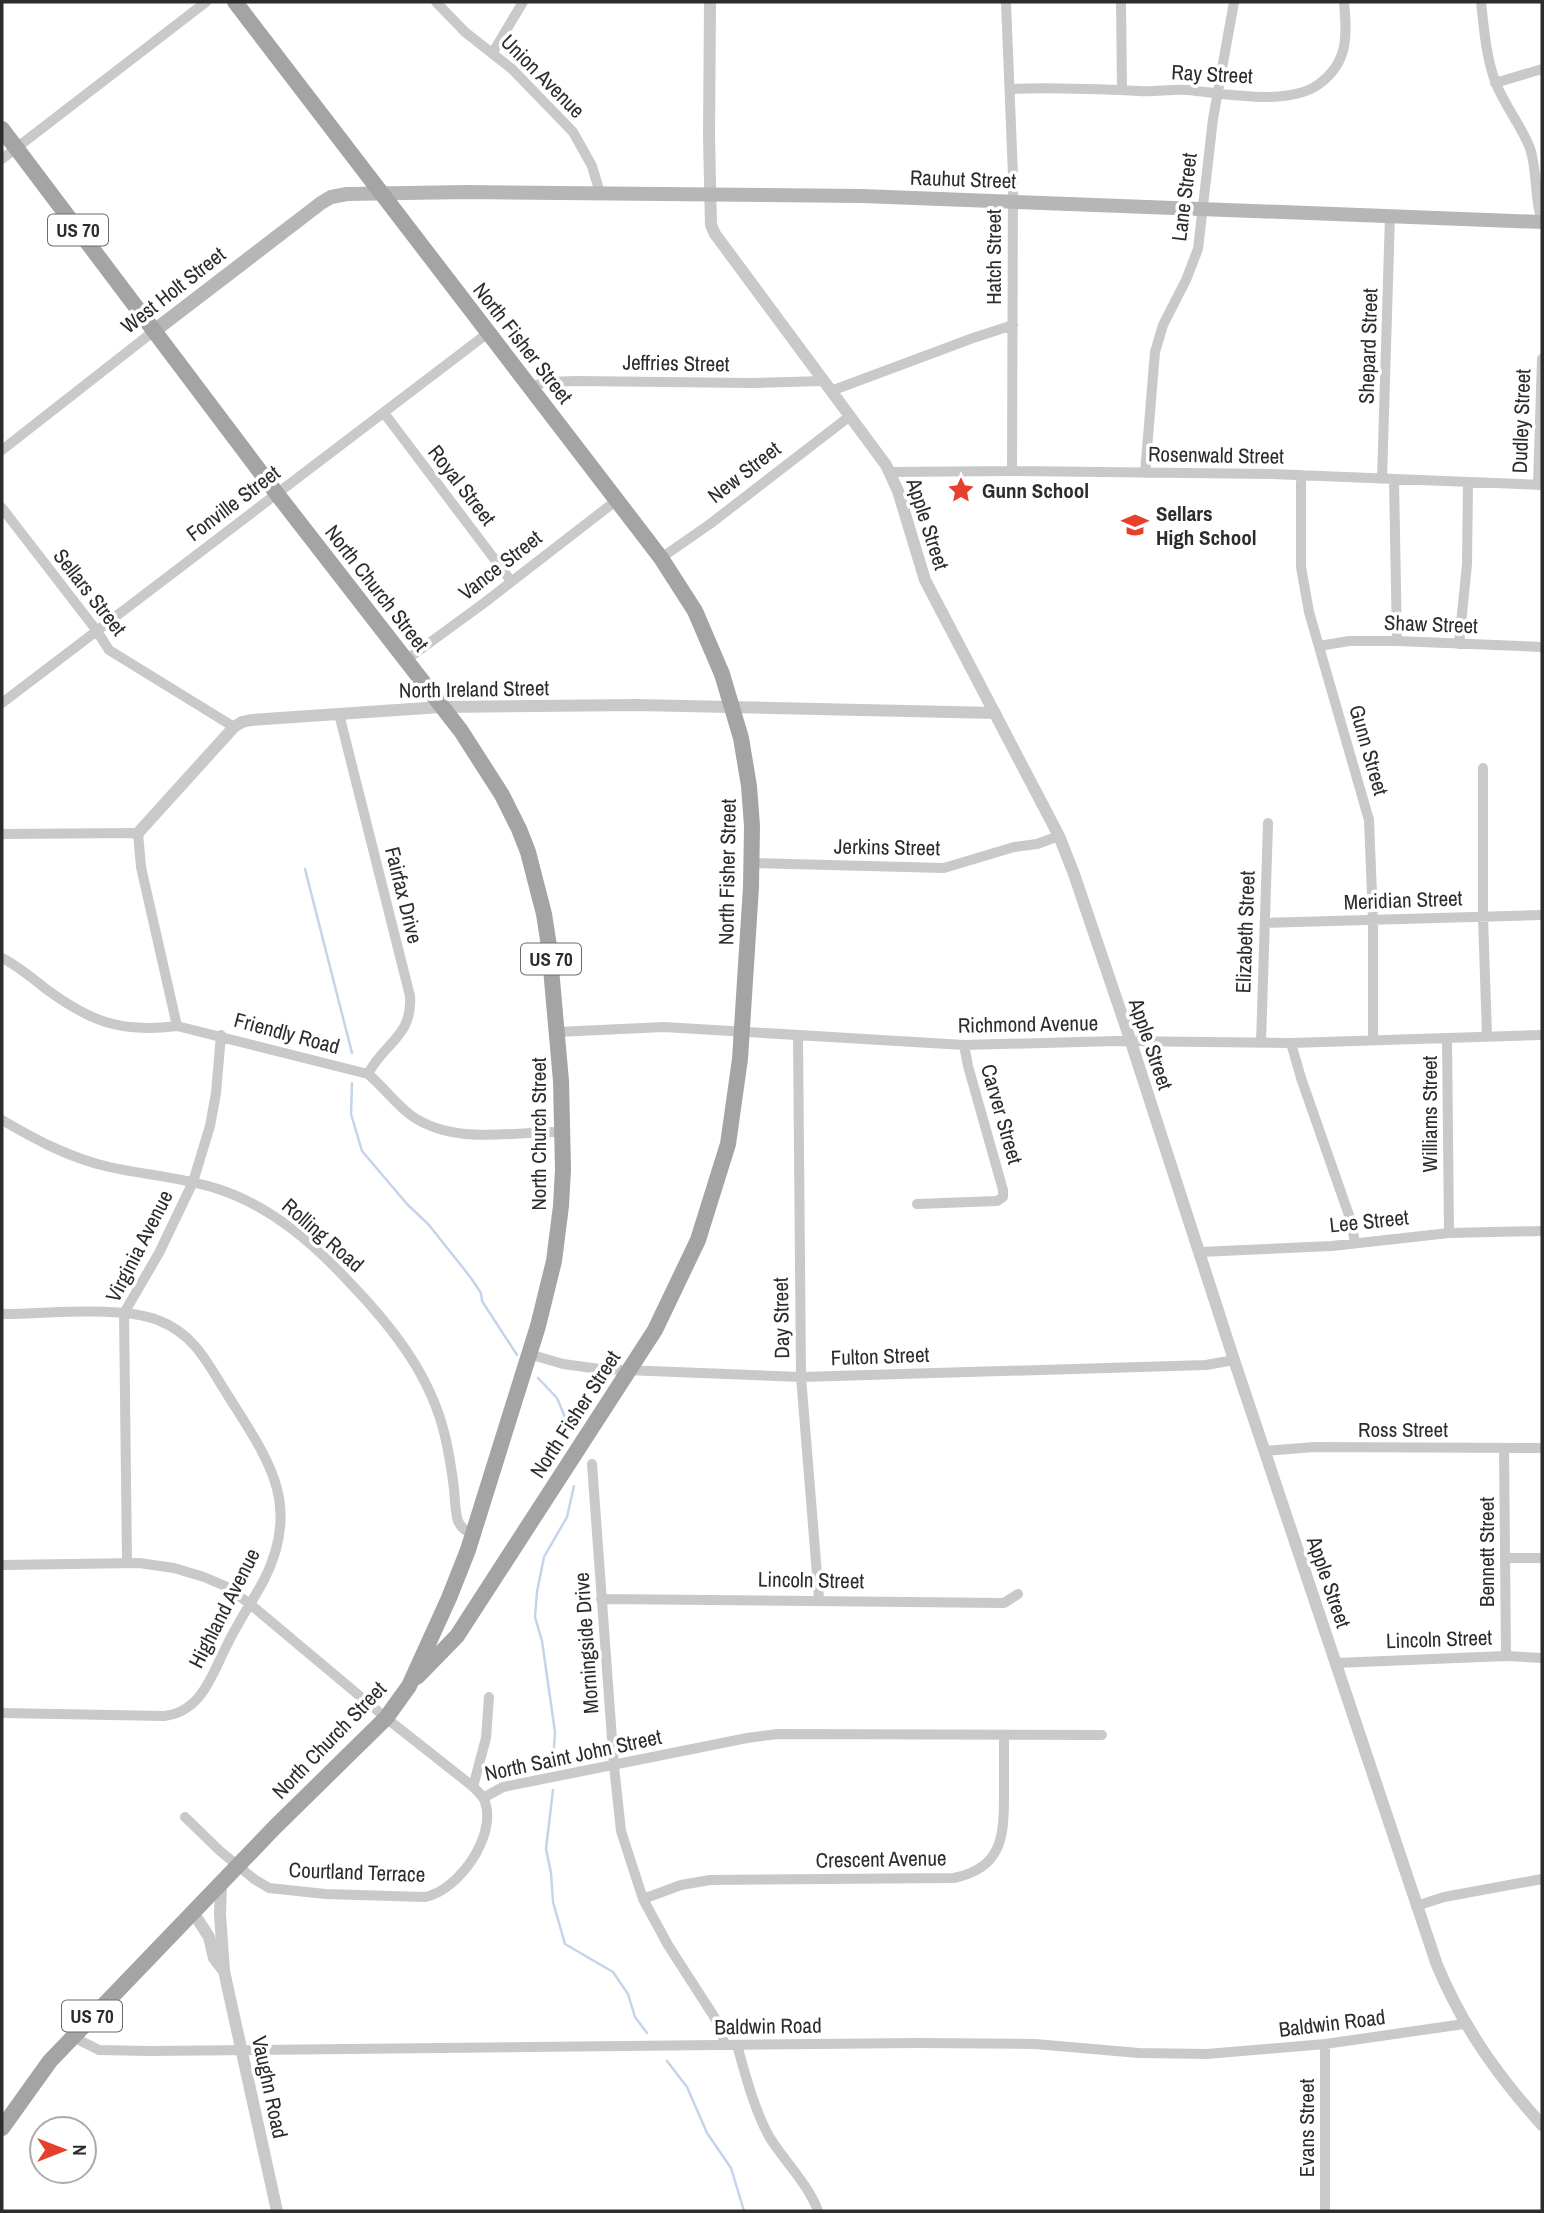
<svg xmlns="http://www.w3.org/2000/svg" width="1544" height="2213" viewBox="0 0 1544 2213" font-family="'Archivo Narrow',sans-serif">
<rect width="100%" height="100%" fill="#fff"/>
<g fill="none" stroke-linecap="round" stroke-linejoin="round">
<path stroke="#c4d4eb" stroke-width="2.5" d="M 305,869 L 352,1053
M 352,1083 L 351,1114 L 362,1151 L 407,1204 L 429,1225 L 471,1278 L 481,1293 L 482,1301 L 517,1355
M 538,1378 L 557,1398 L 570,1429
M 553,1763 L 555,1732 L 542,1641 L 535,1617 L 537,1592 L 544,1557 L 567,1517 L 574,1486
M 553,1790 L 546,1849 L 551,1873 L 553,1902 L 565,1944 L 613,1972 L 628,1994 L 635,2017 L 647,2033
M 667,2061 L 687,2087 L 707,2133 L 731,2168 L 744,2211"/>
<path stroke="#c9c9c9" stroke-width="10" d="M 436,2 L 465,32 L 512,69 L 573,132 L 592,166 L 600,193
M 1006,2 L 1013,176 L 1012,471
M 1121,2 L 1122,89
M 1481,2 C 1484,29 1486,56 1495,81 C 1504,105 1521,125 1530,148 C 1538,173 1534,198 1542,222
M 493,52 L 523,2
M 1495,83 L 1542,69
M 1010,89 C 1052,87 1096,89 1139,91 C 1155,92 1171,89 1187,90 C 1223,93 1288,107 1319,84 C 1349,62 1347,35 1344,2
M 2,159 L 206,2
M 529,387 L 547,382 L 576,381 L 752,383 L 823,381
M 831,391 L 973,338 L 1013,325
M 384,413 L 511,581
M 2,450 L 154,331
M 890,472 L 1012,471 L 1271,474 L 1542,485
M 1145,473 L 1155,352 L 1163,325 L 1186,280 L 1198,249 L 1213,119 L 1234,2
M 1301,475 L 1301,567 L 1309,612 L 1369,820 L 1373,920 L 1373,1039
M 1382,479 L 1390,215
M 1394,480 L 1397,641
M 1538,485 L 1542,359
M 2,508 L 97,631 L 109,650 L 234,727
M 661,558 L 710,524 L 850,416
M 1459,644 L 1467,564 L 1468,483
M 1319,646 L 1349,641 L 1397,641 L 1542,647
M 406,660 L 484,603 L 617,500
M 2,703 L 488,333
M 339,714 L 410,996 C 413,1036 384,1043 368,1074
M 1483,768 L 1483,917 L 1487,1036
M 2,834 L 138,833 L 141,867 L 177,1026
M 752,863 L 944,868 L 1014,847 L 1037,844 L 1059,836
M 1265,923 L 1542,915
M 2,958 C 18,966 32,978 46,989 C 91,1022 121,1033 177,1026 L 368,1074 C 384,1087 395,1104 412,1116 C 455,1146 514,1131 563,1132
M 557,1032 L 664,1027 L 964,1045 L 1116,1041 L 1291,1043 L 1542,1035
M 798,1036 L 801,1377 L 819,1599
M 1447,1038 L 1449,1233
M 1261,1043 L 1268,823
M 1291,1043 L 1301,1078 L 1351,1221 L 1355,1243
M 2,1120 C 36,1140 70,1158 109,1167 C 145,1175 182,1177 218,1189 C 271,1206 314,1244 351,1284 C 393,1328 431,1376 445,1436 C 449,1453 452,1472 454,1489 C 455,1499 455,1511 458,1521 C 461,1528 466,1531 473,1535
M 917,1204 L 997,1201 L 1003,1197 L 1003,1190 L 968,1066 L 964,1045
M 1200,1252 L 1332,1246 L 1449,1233 L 1542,1231
M 2,1314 C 44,1314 124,1305 160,1321 C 195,1335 208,1364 227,1394 C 267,1458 303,1503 264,1580 C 252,1602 238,1622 227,1645 C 212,1674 202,1712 164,1716 L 2,1713
M 529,1354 L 563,1364 L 600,1369 L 801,1377 L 1206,1365 L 1234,1360
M 1504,1448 L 1506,1656
M 1264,1451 L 1315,1447 L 1542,1448
M 592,1464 L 614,1766 L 621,1831 L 643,1899 L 668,1945 L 722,2029 L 724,2045
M 1505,1558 L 1542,1558
M 127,1562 L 124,1313 L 159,1253 L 193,1182 L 210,1126 L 216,1093 L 221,1035
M 2,1565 L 139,1563 L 174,1568 L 204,1577 L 225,1586 L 250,1604 L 386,1718 L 471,1785 C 476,1790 483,1795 485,1802 C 497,1836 458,1891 425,1897 L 325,1894 L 269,1888 L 254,1879 L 220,1851 L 185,1817
M 601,1599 L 1004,1603 L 1018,1594
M 1336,1663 L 1506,1656 L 1542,1658
M 473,1787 L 486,1738 L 489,1697
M 483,1798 L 503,1787 L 747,1738 L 778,1734 L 1102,1735
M 643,1899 L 681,1885 L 710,1880 L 954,1878 C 1002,1868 1004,1837 1004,1795 C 1004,1775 1004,1755 1004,1735
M 1416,1906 L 1444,1897 L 1542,1879
M 73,2037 L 99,2050 L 148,2051 L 917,2043 L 1035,2044 L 1139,2053 L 1207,2054 L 1325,2044 L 1464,2024
M 737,2045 C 745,2074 755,2112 770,2138 C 786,2163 808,2184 818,2211
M 1325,2211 L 1325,2044"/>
<path stroke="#c9c9c9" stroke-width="12" d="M 710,2 L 709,137 L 711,225 L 715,234 L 886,465 L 898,491 L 925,580 L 1059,836 L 1074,874 L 1131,1042 L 1234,1360 L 1437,1965 C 1463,2027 1497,2075 1542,2125
M 138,833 L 234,727 L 242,722 L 251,720 L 441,707 L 637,705 L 995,713
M 221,1884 L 220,1914 L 224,1971 L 277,2211
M 193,1912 L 209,1937 L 214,1958 L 224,1971"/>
<path stroke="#b6b6b6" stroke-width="14" d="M 154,331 L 321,203 L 331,197 L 347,194 L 466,192 L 862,196 L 1542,222"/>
<path stroke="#a4a4a4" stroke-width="16" d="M 235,2 L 661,558 L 695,611 L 722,674 L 741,738 L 749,786 L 752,826 L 751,887 L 740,1059 L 728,1144 L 698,1240 L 655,1330 L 457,1636 L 417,1677
M 2,129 L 277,494 L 461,731 L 502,795 L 519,829 L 528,852 L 544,914 L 549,946 L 561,1081 L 563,1169 L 561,1206 L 554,1261 L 538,1326 L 468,1550 L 449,1598 L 409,1686 L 386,1718 L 275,1827 L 50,2061 L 2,2128"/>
</g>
<defs>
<symbol id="sight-bare" viewBox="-9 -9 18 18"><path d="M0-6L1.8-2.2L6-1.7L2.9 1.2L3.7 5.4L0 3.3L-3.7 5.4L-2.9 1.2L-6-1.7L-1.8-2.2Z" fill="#e63f2a" stroke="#fff" stroke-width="2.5" paint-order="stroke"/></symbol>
<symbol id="school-bare" viewBox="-9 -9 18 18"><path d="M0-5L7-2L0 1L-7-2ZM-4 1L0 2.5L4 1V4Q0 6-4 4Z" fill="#e63f2a" stroke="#fff" stroke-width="2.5" paint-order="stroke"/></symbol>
</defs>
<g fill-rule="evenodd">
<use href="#sight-bare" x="942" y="471" width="38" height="38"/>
<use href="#school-bare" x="1116" y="506" width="38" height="38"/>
</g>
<g text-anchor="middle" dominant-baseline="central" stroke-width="7" stroke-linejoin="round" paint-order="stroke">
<g fill="#fff" stroke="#6b6b6b" stroke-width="2">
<rect x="48" y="214.5" width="60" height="31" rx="5"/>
<rect x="521" y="943.5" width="60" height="31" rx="5"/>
<rect x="62" y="2000.5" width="60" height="31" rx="5"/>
</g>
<g font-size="19" font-weight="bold" fill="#2c2c2c">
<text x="78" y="230">US 70</text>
<text x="551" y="959">US 70</text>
<text x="92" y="2016">US 70</text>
</g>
<g font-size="21" fill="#2c2c2c" stroke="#fff">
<text transform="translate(1212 74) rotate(3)">Ray Street</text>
<text transform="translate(543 76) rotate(45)">Union Avenue</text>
<text transform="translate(963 179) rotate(2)">Rauhut Street</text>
<text transform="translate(1184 197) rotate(-83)">Lane Street</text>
<text transform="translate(993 257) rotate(-90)">Hatch Street</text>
<text transform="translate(173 290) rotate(-38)">West Holt Street</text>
<text transform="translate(523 343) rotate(52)">North Fisher Street</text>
<text transform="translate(1368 346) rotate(-88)">Shepard Street</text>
<text transform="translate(676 363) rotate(1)">Jeffries Street</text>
<text transform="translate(1521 421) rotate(-88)">Dudley Street</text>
<text transform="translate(1216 455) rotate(1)">Rosenwald Street</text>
<text transform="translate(744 472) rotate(-38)">New Street</text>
<text transform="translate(462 485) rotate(52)">Royal Street</text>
<text transform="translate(233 503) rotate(-37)">Fonville Street</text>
<text transform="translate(928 524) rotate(72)">Apple Street</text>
<text transform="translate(500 565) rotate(-38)">Vance Street</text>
<text transform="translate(377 588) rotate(52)">North Church Street</text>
<text transform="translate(90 592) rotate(52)">Sellars Street</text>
<text transform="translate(1431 624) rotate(2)">Shaw Street</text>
<text transform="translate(474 689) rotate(-1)">North Ireland Street</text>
<text transform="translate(1369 750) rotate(74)">Gunn Street</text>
<text transform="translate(887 847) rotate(1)">Jerkins Street</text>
<text transform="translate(727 872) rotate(-89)">North Fisher Street</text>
<text transform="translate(404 895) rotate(76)">Fairfax Drive</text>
<text transform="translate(1403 900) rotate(-2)">Meridian Street</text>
<text transform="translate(1245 932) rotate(-88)">Elizabeth Street</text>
<text transform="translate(1028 1024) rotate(-1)">Richmond Avenue</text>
<text transform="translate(287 1033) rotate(15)">Friendly Road</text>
<text transform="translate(1151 1044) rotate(71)">Apple Street</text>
<text transform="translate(1002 1114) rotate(74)">Carver Street</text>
<text transform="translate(1429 1114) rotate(-90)">Williams Street</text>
<text transform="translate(538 1134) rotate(-90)">North Church Street</text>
<text transform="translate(1369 1221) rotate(-6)">Lee Street</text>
<text transform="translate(323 1235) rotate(41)">Rolling Road</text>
<text transform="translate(139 1246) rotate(-63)">Virginia Avenue</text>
<text transform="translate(781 1318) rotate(-91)">Day Street</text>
<text transform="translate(880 1356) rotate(-2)">Fulton Street</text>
<text transform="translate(575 1414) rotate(-57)">North Fisher Street</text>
<text x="1403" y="1429">Ross Street</text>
<text transform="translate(1486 1552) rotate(-90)">Bennett Street</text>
<text transform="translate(811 1580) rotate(1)">Lincoln Street</text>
<text transform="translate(1329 1582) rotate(71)">Apple Street</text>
<text transform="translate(224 1608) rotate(-63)">Highland Avenue</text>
<text transform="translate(1439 1639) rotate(-2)">Lincoln Street</text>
<text transform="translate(586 1643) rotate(-94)">Morningside Drive</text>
<text transform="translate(329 1740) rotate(-46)">North Church Street</text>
<text transform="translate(573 1755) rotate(-12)">North Saint John Street</text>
<text transform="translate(881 1859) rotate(-1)">Crescent Avenue</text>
<text transform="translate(357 1872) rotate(2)">Courtland Terrace</text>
<text transform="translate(1332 2023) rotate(-7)">Baldwin Road</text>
<text transform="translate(768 2026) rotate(-1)">Baldwin Road</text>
<text transform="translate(270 2087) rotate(78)">Vaughn Road</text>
<text transform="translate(1306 2128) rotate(-90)">Evans Street</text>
</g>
<g font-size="21" font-weight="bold" fill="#2c2c2c" stroke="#fff" text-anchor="start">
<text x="982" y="490">Gunn School</text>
<text x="1156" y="513">Sellars<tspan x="1156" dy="24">High School</tspan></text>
</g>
</g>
<rect width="1544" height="2213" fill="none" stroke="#2c2c2c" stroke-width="7"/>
<g transform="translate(63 2150) rotate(90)"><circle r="33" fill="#ffffff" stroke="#ababab" stroke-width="2"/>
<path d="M0-5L12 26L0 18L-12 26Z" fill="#e63f2a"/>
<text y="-10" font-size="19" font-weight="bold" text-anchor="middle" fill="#2c2c2c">N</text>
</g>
</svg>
